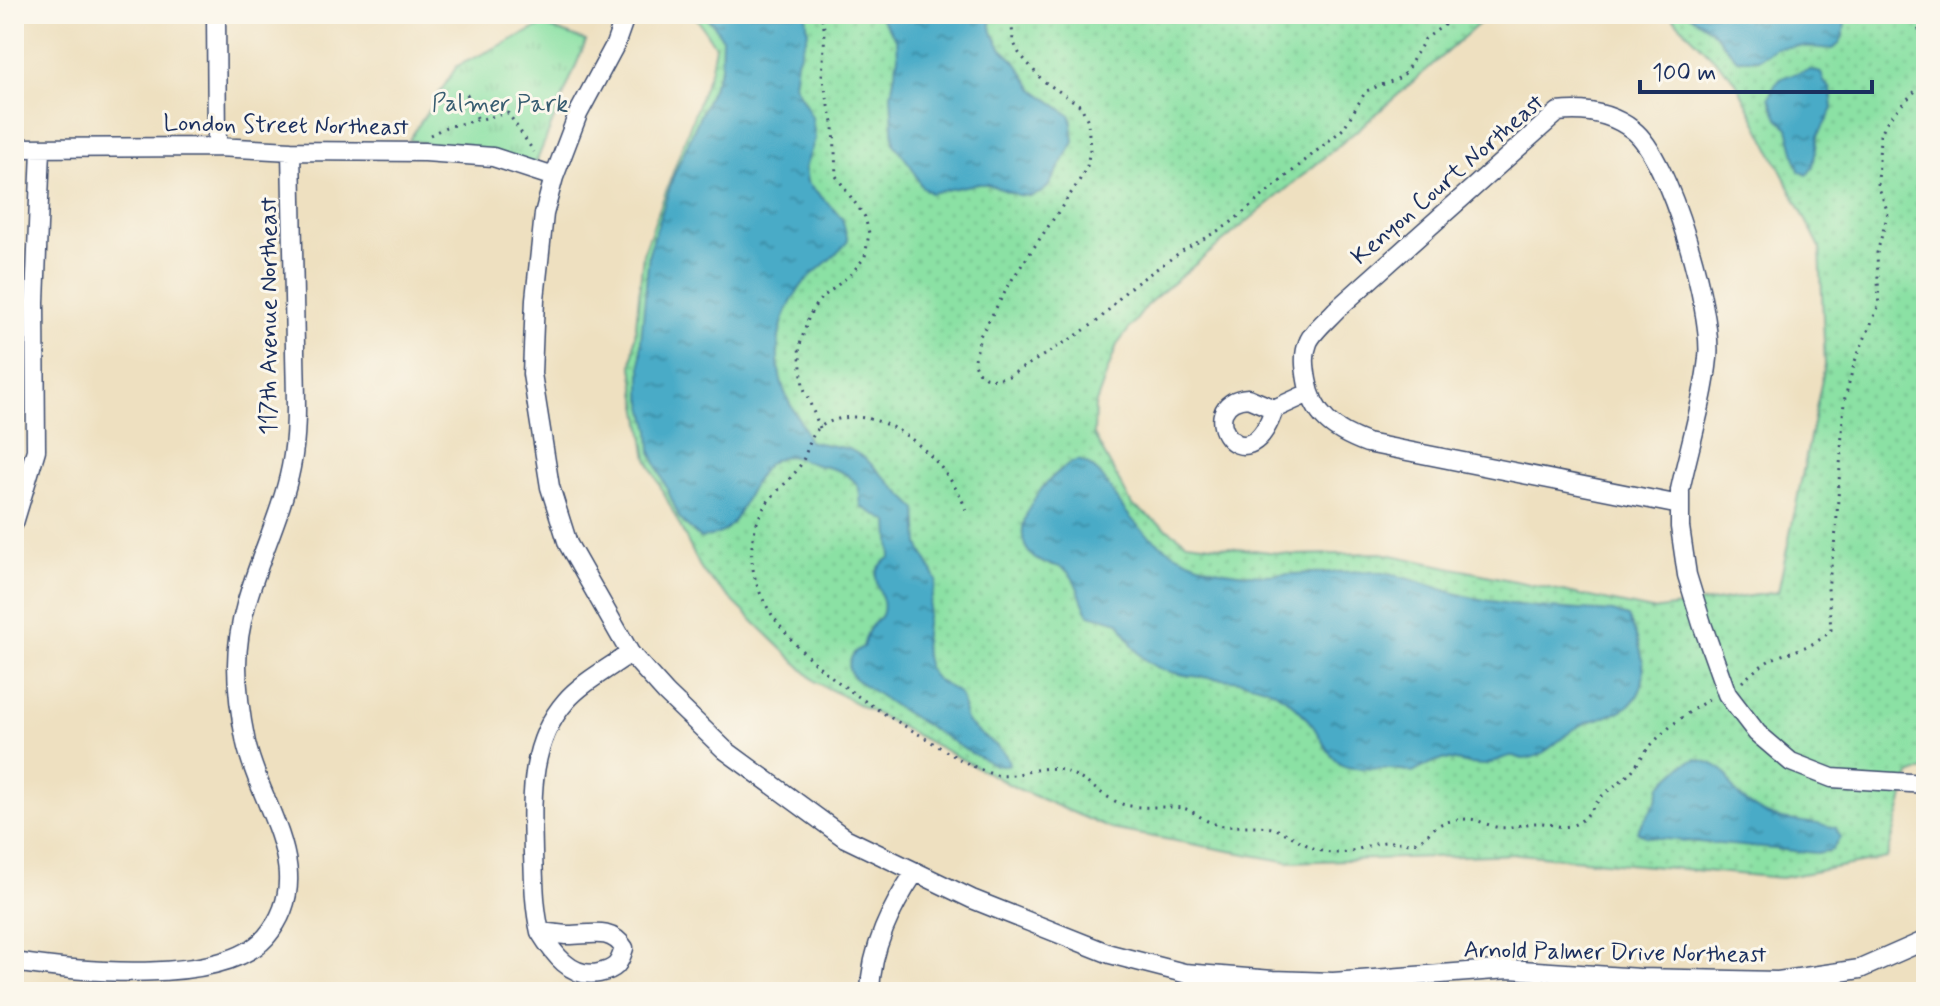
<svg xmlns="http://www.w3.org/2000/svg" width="1940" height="1006" viewBox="0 0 1940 1006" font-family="Mynerve,sans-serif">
<defs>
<pattern id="grass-dots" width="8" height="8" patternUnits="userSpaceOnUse" patternTransform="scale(2)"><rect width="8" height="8" fill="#8be1a4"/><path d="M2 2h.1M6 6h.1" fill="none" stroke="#77c190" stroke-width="1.8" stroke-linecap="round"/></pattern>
<pattern id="park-tufts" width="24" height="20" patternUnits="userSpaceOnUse" patternTransform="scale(2)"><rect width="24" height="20" fill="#8be1a4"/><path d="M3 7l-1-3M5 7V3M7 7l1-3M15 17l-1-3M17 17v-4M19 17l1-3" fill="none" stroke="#77c190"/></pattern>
<pattern id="water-ripples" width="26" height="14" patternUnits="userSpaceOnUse" patternTransform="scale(2)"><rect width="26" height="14" fill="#48abc7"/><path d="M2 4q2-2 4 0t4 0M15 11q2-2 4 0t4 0" fill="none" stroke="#3b8ca5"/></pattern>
</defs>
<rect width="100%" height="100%" fill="#fbf7ec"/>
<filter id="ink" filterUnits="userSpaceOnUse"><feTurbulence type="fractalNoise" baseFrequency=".0125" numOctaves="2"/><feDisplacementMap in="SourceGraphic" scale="16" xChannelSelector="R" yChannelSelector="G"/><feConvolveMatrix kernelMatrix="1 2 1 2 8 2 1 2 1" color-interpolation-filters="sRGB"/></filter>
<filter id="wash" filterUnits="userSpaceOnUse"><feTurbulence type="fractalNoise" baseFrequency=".006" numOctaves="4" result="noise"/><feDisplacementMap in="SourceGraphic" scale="32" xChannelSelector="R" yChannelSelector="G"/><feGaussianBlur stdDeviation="1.8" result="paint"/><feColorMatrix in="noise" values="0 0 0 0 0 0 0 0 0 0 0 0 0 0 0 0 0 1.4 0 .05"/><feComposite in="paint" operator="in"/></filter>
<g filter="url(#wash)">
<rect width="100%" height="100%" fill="#eee0c0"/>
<path fill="url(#grass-dots)" stroke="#538881" stroke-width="2" d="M 694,14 L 1490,14 L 1367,122 L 1150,302 L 1117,345 L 1095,406 L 1094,435 L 1132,505 L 1187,542 L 1294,555 L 1382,553 L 1652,610 L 1778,592 L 1825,365 L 1820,248 L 1735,80 L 1669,14 L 1926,14 L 1926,768 L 1910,775 L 1887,858 L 1781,878 L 1518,854 L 1289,862 L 1111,829 L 1016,788 L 816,682 L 702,571 L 647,459 L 632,367 L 643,254 L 711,68 L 715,46 Z"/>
<path fill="url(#park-tufts)" stroke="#538881" stroke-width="2" d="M 543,25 L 586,41 L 535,165 L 409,140 L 457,66 Z"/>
<path fill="url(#water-ripples)" stroke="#326d92" stroke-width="2" d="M 702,14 L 806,14 L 808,33 L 797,61 L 794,84 L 812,117 L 815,139 L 805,168 L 807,182 L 842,218 L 848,241 C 834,260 812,270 799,289 C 775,323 771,365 789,402 C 796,415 805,426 808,441 L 849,449 L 865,458 L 917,509 L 919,545 L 937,581 C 928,604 915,659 935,678 C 941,684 951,687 957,692 C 966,700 961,713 967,721 C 976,736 1009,747 1009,765 L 995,765 L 971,753 L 893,705 L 854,678 L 849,670 C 849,660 853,651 863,647 C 865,639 867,630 873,624 C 877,620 880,619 882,615 C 891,593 858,577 891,557 L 889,522 L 862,507 C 859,501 861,495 859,489 C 852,472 833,468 817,465 C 807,463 796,456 787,456 C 753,457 747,515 724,531 C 717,536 708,537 700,538 L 680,519 L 651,452 L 650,431 L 641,394 L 641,340 L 649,253 L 673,177 L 721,68 L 722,38 L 714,25 Z
M 878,14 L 989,14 L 992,32 L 1002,49 L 1015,61 L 1034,89 L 1071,116 L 1074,142 L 1048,187 L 1040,193 L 1031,196 L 1018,195 L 987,184 L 976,184 L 930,193 L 921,186 L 911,166 L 894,144 L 891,94 L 898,57 L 897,40 Z
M 1688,14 L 1845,14 C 1845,28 1845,41 1833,49 L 1798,46 L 1776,48 L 1758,59 L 1737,59 L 1710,29 Z
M 1811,70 L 1821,73 L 1824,82 L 1831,89 L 1833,109 L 1818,136 L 1813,167 L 1807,175 L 1799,171 L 1788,128 L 1779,120 L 1769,98 C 1777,73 1788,76 1811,70 Z
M 1078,460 C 1103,468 1111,493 1126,512 C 1144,536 1172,554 1199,564 C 1256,585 1316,568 1374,572 C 1407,575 1441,591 1474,598 C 1519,607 1567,609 1613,612 L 1628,617 C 1642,646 1657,691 1622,710 C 1607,718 1590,719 1576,728 C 1559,738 1545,758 1524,759 C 1520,759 1516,756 1512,756 C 1502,756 1493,765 1483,765 C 1444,764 1454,749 1413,773 C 1393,765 1352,772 1342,765 C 1330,758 1321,738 1313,726 C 1304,714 1290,700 1277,693 C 1241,670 1175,687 1143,658 C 1133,649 1126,634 1119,622 L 1089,614 C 1079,600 1079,582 1067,571 C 1058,563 1042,566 1033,557 C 1002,528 1048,471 1078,460 Z
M 1696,759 C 1709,762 1721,765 1728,777 C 1731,783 1732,789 1737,794 C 1744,802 1753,807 1762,812 C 1785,824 1812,820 1836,828 L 1840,838 L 1832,850 L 1817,853 L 1665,839 L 1645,836 L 1637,831 L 1657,800 L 1660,786 L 1684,764 Z"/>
</g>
<g filter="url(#ink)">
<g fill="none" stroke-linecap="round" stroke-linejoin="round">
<defs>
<path id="minor" d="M 216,14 L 217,147
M 626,14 L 615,45 L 578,114 L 554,177 L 544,214 L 535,299 L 532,374 L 550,487 L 568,544 L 630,653 L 666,693 L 725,750 L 845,838 L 972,899 L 1110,954 L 1184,973 L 1273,980 L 1333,982 L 1509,969 L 1639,978 L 1778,981 L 1860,969 L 1926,940
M 14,148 L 217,147 L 291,151 L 425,152 L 493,157 L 554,177
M 1248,398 L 1274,409 C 1246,494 1189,402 1248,398 Z
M 1274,409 L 1309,393
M 1680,505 L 1367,443 C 1335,431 1313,417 1307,380 C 1305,368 1303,355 1308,343 C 1312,332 1327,320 1336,310 L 1558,112 C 1584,109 1611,113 1633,130 C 1670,158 1713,312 1708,358 C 1704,400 1689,448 1680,490 L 1680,527 L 1687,575 L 1702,624 L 1727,694 L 1757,733 L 1791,762 L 1832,778 L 1926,784
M 14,523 L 36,450 L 35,302 L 41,149
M 540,932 C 534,906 534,880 533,853 C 532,800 528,744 566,701 C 581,683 611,667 630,653
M 540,932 C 549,933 557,934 566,935 C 588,936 610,926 624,948 C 619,965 616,969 599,973 C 571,979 553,953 540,932 Z
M 14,962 C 74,971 222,987 266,937 C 320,874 260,807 246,743 C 241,719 237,689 237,665 C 237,595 278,533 291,467 C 299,427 295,385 295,346 C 294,281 292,216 291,151
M 870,992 C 871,948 891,908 915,872"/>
</defs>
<use href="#minor" stroke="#3b4a6d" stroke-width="21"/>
<path stroke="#3b4a6d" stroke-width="3" stroke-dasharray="2 6" stroke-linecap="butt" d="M 1016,14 L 1012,25 L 1013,41 L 1019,53 L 1042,80 L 1081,106 L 1088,121 L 1090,149 L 1087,166 L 1078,183 L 1013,278 L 980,336 L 974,364 L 978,372 L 985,377 L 996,379 L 1009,376 L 1074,337 L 1099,320 L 1128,289 L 1182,251 L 1228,225 L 1343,129 L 1366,91 L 1397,79 L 1405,73 L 1425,39 L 1459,14
M 1912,14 L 1926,46
M 467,94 L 478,120
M 430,135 L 446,127 L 508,113 L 534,152
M 820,428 L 803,386 L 799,348 L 809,316 L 818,301 L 850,275 L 865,257 L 869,233 L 865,217 L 836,176 L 834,127 L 822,76 L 825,32 L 821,14
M 966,510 C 949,461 879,394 823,425 C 810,432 808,452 801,464 C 790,483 769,494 760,515 C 717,613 851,695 920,735 C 943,749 966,765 992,774 C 1013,781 1035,765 1057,769 C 1083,774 1099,796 1122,804 C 1141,810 1162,805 1182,808 C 1194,810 1203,821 1215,824 C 1231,829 1250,824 1267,827 C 1292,831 1309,853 1335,853 C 1352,854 1368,844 1385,842 C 1394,841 1405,844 1415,842 C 1425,840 1430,830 1439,825 C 1446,821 1460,819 1468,819 C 1478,819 1486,825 1496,827 C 1511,830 1525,822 1540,823 C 1550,823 1559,828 1569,826 C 1586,822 1591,809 1601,797 C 1610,788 1621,782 1630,773 C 1638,764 1643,753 1652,744 C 1669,726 1689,711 1710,699
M 1742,682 C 1753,672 1764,662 1779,656 C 1799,649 1816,646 1831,630 L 1828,588 L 1836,531 L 1844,401 L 1855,361 L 1879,305 L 1877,253 L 1888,213 L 1878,185 L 1880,135 L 1889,118 L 1926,80"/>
<use href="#minor" stroke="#fff" stroke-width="18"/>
</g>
</g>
<g text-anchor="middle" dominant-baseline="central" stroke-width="6" stroke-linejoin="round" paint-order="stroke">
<g font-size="24" fill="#375c70" stroke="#fbf7ec">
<text x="500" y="104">Palmer Park</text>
</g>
<g font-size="24" fill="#1b2f5e" stroke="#fbf7ec">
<text transform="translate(286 126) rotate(1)">London Street Northeast</text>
<text transform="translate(1448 180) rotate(-41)">Kenyon Court Northeast</text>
<text transform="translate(269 316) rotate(-90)">117th Avenue Northeast</text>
<text transform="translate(1615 953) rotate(1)">Arnold Palmer Drive Northeast</text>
</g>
</g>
<rect width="1940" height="1006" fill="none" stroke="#fbf7ec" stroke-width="48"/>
<path d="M1640 80v12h232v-12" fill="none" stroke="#1b2f5e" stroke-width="4"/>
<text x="1652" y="80" font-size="24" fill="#1b2f5e" stroke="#fbf7ec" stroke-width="6" paint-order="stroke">100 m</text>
</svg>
